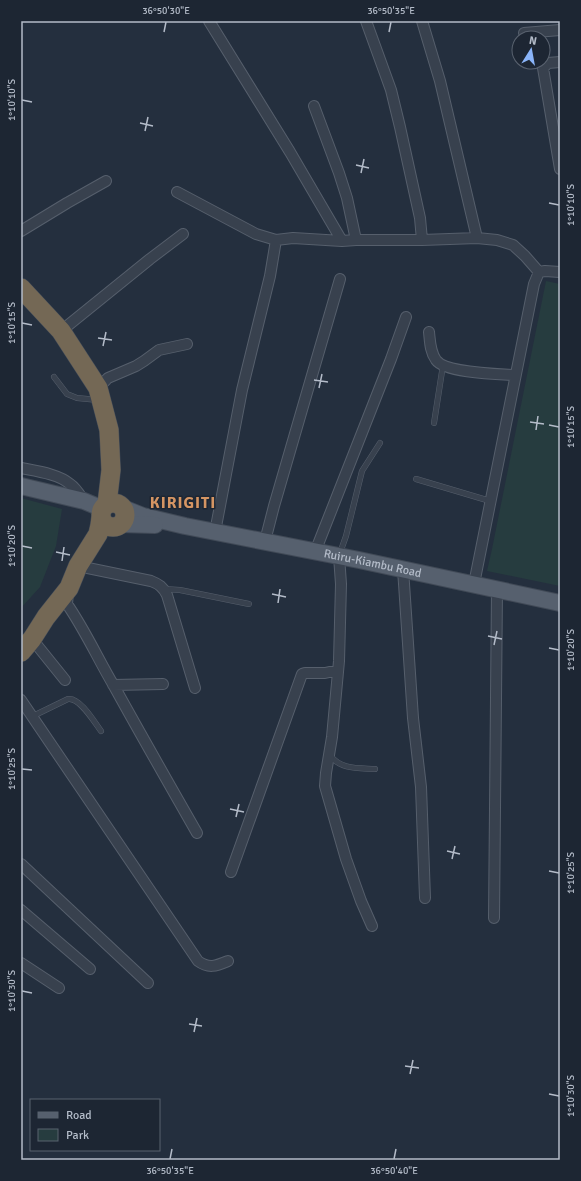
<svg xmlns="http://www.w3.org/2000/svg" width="581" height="1181" viewBox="0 0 581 1181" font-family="Signika,sans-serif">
<rect width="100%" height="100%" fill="#242f3e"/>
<path fill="#263c3f" d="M 546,281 L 560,284 L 560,586 L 487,571 L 492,549 Z
M 21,498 L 62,509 L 56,546 L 40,587 L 21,608 Z"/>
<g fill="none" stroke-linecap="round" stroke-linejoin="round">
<defs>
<path id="lane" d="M 54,377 L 67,394 L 77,398 L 98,400
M 434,423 L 443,365
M 416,479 L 490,501
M 340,553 L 346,536 L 362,471 L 380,443
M 164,589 L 180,590 L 249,604
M 33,716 L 68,699 C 80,697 95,723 101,731
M 330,755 C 340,770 359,768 375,769"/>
<path id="street" d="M 209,21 L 290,152 L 342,241
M 366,21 L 391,90 L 400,127 L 420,218 L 422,240
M 422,21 L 440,81 L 477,238
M 524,33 L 560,30
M 560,62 L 548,63 L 543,68 L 560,169
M 314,106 L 339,173 L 347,198 L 356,240
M 177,192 L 256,234 L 276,240
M 21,231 L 67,203 L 106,181
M 61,331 L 150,259 L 183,234
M 429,332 C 430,341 430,352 436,360 C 445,373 498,374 515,375
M 98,388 L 108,378 L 136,366 L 144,361 L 159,350 L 187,344
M 21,468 C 36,471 59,474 70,484 C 76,488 80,495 84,501
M 215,532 L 242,390 L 270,276 L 276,240 L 293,238 L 342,241 L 356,240 L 422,240 L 477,238 L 497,240 L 513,245 L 525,256 L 539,272
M 265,541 L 274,506 L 340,279
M 315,552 L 391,359 L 406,317
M 339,556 L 341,584 L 339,661 L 332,737 L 326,773 L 325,786 L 346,859 L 361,901 L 372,926
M 78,566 L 151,581 C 159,584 163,587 167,595 L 195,688
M 403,569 L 413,718 L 421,787 L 425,898
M 474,584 L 534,284 L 539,272 L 545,271 L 560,272
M 68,592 L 67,604 C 85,630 98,659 114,686 C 141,735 169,784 197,833
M 32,639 L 65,680
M 113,685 L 163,684
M 21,700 L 198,961 C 209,969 216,966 228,961
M 21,864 L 148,983
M 231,872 L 302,674 L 305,673 L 325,673 L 338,670
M 21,910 L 90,969
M 494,918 L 497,589
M 21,963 L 59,988"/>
<g id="primary">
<path d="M 21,486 L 84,501 L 103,509"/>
<path id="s1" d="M 123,508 L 143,516 L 185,526 L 359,560 L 560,603"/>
<path d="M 121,524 L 155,525"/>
</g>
<path id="highway" d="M 21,288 L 61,331 L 98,388 L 109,430 L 111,470 L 107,504
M101 515a12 12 0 1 1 24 0a12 12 0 1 1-24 0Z
M 21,652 L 32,639 L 46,617 L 69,588 L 78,566 L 98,534 L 100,525 L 101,517"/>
</defs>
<use href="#lane" stroke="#565f6c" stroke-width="6"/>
<use href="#street" stroke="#565f6c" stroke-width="12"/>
<use href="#primary" stroke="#414a57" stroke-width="18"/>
<use href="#highway" stroke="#434c59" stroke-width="20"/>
<use href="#lane" stroke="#38414e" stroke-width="5"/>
<use href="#street" stroke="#38414e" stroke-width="10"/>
<use href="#primary" stroke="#56606e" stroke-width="16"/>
<use href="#highway" stroke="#746855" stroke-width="19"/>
</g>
<path fill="none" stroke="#b4bcc9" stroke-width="1.5" d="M 164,32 L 166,22M 389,32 L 391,22M 22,100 L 32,102M 140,123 L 153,126M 145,131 L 148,117M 356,165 L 369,168M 361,173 L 364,159M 549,203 L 559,205M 22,323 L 32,325M 98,338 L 112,340M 103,346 L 106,332M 314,380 L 328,382M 319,388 L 322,374M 530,422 L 544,424M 549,425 L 559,427M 536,430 L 538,416M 22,546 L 32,548M 56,552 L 70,555M 62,561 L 64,547M 272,594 L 286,597M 278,603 L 280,589M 488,636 L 502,639M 494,645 L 497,631M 549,648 L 559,650M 22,769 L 32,770M 230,809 L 244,812M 236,817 L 239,804M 447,851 L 460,854M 452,859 L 455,846M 549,871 L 559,873M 22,991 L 32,993M 189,1024 L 202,1026M 194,1032 L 197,1018M 405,1066 L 419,1068M 410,1074 L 413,1060M 549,1094 L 559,1096M 170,1159 L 172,1149M 394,1159 L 396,1149"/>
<g text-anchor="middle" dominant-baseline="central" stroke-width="3" stroke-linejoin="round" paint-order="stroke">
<g font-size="12" fill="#b4bcc9" stroke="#1d2633">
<text stroke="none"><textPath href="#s1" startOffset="256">Ruiru-Kiambu Road</textPath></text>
</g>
<g font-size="16" font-weight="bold" letter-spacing="1" fill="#d59563" stroke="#1d2633">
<text x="183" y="503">KIRIGITI</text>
</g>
</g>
<rect width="581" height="1181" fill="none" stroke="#1d2633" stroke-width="44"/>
<rect x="30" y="1099" width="130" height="52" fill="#1d2633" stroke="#59626f"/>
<rect x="38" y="1112" width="20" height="6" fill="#56606e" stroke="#59626f"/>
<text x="66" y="1119" font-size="12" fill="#b4bcc9">Road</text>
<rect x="38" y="1129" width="20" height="12" fill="#263c3f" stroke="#59626f"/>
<text x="66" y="1139" font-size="12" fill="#b4bcc9">Park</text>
<g transform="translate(531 50) rotate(11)"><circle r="19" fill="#1d2633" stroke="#59626f"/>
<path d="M0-3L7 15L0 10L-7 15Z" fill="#8ab4f8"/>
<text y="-6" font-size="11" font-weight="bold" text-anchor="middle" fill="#b4bcc9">N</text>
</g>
<rect x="22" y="22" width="537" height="1137" fill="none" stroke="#b4bcc9" stroke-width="1.5"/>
<g font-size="10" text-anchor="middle" fill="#b4bcc9">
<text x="166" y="14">36°50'30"E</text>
<text x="391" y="14">36°50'35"E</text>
<text transform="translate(11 100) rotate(-90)" y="4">1°10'10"S</text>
<text transform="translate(570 205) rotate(-90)" y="4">1°10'10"S</text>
<text transform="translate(11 323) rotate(-90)" y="4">1°10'15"S</text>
<text transform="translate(570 427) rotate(-90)" y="4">1°10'15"S</text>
<text transform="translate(11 546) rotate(-90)" y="4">1°10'20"S</text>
<text transform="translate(570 650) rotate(-90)" y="4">1°10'20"S</text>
<text transform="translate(11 769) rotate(-90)" y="4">1°10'25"S</text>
<text transform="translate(570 873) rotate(-90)" y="4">1°10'25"S</text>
<text transform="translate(11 991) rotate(-90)" y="4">1°10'30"S</text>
<text transform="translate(570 1096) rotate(-90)" y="4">1°10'30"S</text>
<text x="170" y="1174">36°50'35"E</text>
<text x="394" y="1174">36°50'40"E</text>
</g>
</svg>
